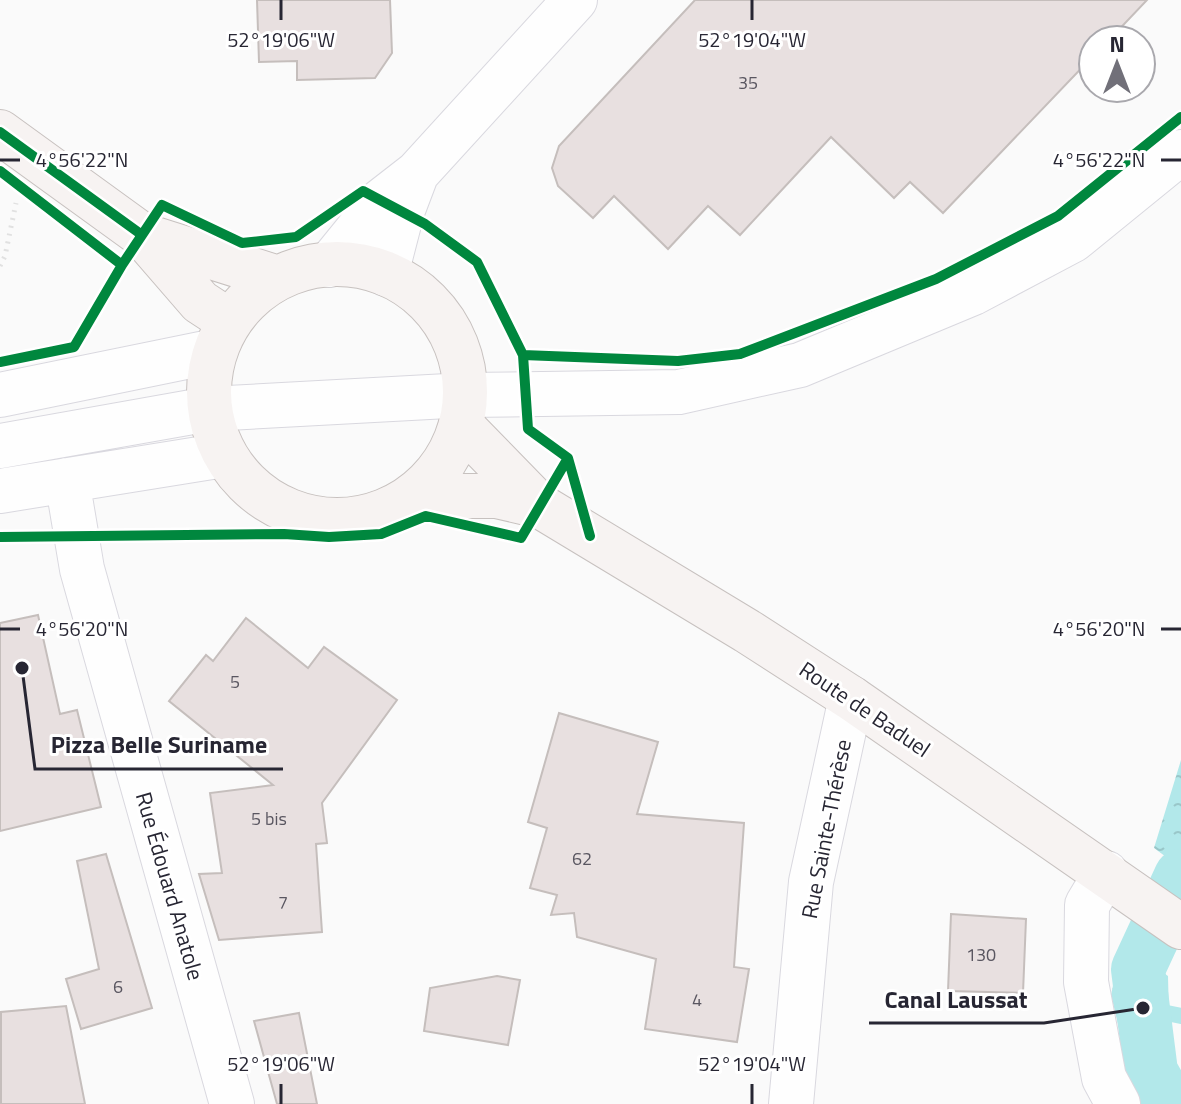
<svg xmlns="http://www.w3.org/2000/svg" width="1181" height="1104" viewBox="0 0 1181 1104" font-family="'Titillium Web',sans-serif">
<defs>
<pattern id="water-ripples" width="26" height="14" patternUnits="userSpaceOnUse" patternTransform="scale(2)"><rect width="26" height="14" fill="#b2e8ea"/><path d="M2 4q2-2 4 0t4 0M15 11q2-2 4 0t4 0" fill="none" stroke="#99c7c9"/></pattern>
</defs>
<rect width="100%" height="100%" fill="#fafafa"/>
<path fill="url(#water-ripples)" d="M 1181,760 L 1181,868 L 1154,848 Z
M 1122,943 L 1168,976 L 1170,1057 L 1181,1073 L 1181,1104 L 1144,1104 L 1133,1086 L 1111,995 Z"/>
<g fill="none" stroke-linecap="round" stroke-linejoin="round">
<path stroke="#b2e8ea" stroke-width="16" d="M 1147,1009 L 1181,1016"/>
<path stroke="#b2e8ea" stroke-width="54" d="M 1169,1104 L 1151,1072 L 1138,969 L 1181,876"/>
</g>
<path fill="#e8e0e0" stroke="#c5bebc" stroke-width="2" d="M 257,0 L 390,0 L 392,53 L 375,78 L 297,80 L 297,61 L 259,62 Z
M 695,0 L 1147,0 L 1109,40 L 1093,40 L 1093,56 L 943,213 L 910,182 L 894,198 L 831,137 L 740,235 L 708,206 L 668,249 L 614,196 L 593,218 L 558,186 L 552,168 L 559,146 Z
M 38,615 L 60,714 L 77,710 L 101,807 L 0,831 L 0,623 Z
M 246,618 L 308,668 L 324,647 L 397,700 L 322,803 L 327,843 L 316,844 L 322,932 L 219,940 L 199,874 L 222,873 L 210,793 L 273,785 L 169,701 L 206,655 L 213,661 Z
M 559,713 L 658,742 L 637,814 L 744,823 L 734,967 L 749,969 L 737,1042 L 645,1029 L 656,959 L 577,937 L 574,913 L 551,915 L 557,895 L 530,888 L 547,828 L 528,822 Z
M 106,854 L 152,1008 L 81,1029 L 66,979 L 99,969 L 77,861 Z
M 951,914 L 1026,919 L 1023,993 L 948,991 Z
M 497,976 L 520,980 L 508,1045 L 424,1031 L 430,988 Z
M 66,1006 L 85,1104 L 1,1104 L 1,1012 Z
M 299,1013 L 317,1104 L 277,1104 L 254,1021 Z"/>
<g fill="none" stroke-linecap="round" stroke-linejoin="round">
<defs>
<path id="minor" d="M 329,265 L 381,201 L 417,173 L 575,0
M 386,274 L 402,212 L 416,175
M 0,395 L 215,351
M 0,446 L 209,409 L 466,395 L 679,392 L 800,365 L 973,293 L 1073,240 L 1181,152
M 67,480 L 82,569 L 232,1104
M 0,491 L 224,455
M 1106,873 L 1087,905 L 1086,982 L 1104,1078 L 1118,1104
M 791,1104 L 811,882 L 851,698"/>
<path id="major" d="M 0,132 L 142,235 L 200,302 L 229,321
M 142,235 L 278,278
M209 392a128 128 0 1 1 256 0a128 128 0 1 1-256 0Z
M 462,426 L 540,506 L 747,631 L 851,698 L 1181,927
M 414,496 L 497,496 L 540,506"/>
</defs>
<use href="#minor" stroke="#d9d8df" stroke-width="46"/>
<use href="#major" stroke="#c7c1bf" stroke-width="46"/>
<path stroke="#e1e1e1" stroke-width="5" stroke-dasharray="2 6" stroke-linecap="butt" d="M 0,266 L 5,256 L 16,203"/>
<use href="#minor" stroke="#fefefe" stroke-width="44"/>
<use href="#major" stroke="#f7f3f2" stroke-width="44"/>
<defs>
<path id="cycleway" d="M 0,132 L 142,235
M 0,171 L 122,265 L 74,347 L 0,362
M 122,265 L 162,205 L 242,243 L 296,237 L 363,191 L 425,224 L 477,262 L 523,355 L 528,429 L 568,458 L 590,536
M 523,355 L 678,361 L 740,354 L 936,279 L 1058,216 L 1181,117
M 0,537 L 284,534 L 329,537 L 381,534 L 426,516 L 521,538 L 568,458"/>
</defs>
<use href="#cycleway" stroke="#fff" stroke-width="15"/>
<use href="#cycleway" stroke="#00873e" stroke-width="10"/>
</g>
<path fill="none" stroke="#272633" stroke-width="3" d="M 281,0 L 281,20M 752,0 L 752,20M 0,160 L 20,160M 1161,160 L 1181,160M 0,629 L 20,629M 1161,629 L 1181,629M 281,1084 L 281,1104M 752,1084 L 752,1104"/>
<g text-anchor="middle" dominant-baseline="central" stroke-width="6" stroke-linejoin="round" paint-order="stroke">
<g font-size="18" fill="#595660">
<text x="748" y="82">35</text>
<text x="235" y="681">5</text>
<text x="269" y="818">5 bis</text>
<text x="582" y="858">62</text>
<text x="283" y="902">7</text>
<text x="981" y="954">130</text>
<text x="118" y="986">6</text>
<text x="697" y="999">4</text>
</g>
<g font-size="22" fill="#272633" stroke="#fff">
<text transform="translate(865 709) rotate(34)">Route de Baduel</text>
<text transform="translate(826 829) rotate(-79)">Rue Sainte-Thérèse</text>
<text transform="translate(170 886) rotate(74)">Rue Édouard Anatole</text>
</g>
</g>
<g font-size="20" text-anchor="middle" fill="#272633" stroke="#fff" stroke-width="6" stroke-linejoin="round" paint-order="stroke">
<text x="281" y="47">52°19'06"W</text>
<text x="752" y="47">52°19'04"W</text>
<text x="82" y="167">4°56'22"N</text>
<text x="1099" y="167">4°56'22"N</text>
<text x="82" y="636">4°56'20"N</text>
<text x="1099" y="636">4°56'20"N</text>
<text x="281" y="1071">52°19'06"W</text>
<text x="752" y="1071">52°19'04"W</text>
</g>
<path fill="none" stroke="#272633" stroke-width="3" d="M22 668L35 769H283M1143 1008L1044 1023H869"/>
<g fill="#272633" stroke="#fff" stroke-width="3">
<circle cx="22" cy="668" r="8"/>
<circle cx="1143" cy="1008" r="8"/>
</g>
<g font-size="24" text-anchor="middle" font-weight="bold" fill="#272633" stroke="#fff" stroke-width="6" stroke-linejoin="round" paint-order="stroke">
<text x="159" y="753">Pizza Belle Suriname</text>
<text x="956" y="1008">Canal Laussat</text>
</g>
<g transform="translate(1117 64)"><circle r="38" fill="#ffffff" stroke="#a9a8ad" stroke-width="2"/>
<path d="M0-6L14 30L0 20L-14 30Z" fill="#717079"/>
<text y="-12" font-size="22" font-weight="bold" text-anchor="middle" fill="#272633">N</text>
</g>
</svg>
